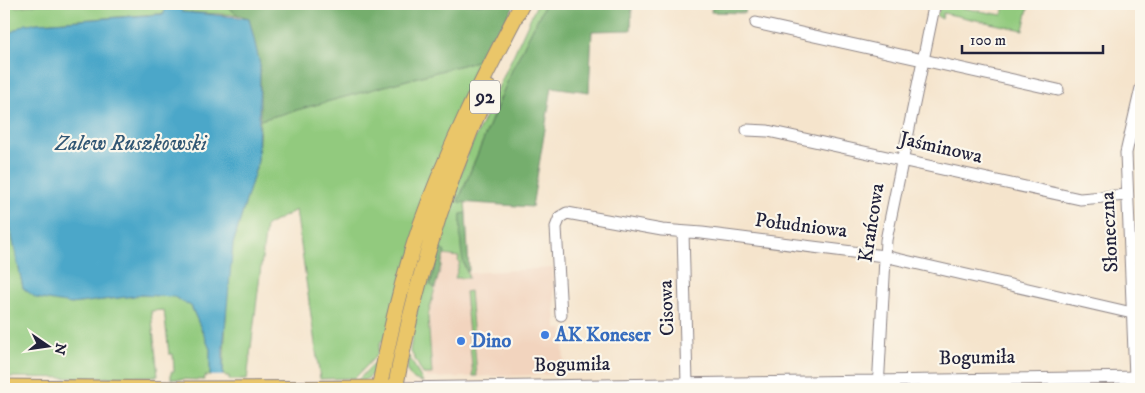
<svg xmlns="http://www.w3.org/2000/svg" width="1145" height="393" viewBox="0 0 1145 393" font-family="'IM FELL DW Pica',serif">
<rect width="100%" height="100%" fill="#fbf7ec"/>
<filter id="ink" filterUnits="userSpaceOnUse"><feTurbulence type="fractalNoise" baseFrequency=".02" numOctaves="2"/><feDisplacementMap in="SourceGraphic" scale="10" xChannelSelector="R" yChannelSelector="G"/><feConvolveMatrix kernelMatrix="1 2 1 2 8 2 1 2 1" color-interpolation-filters="sRGB"/></filter>
<filter id="wash" filterUnits="userSpaceOnUse"><feTurbulence type="fractalNoise" baseFrequency=".0096" numOctaves="4" result="noise"/><feDisplacementMap in="SourceGraphic" scale="20" xChannelSelector="R" yChannelSelector="G"/><feGaussianBlur stdDeviation="1.12" result="paint"/><feColorMatrix in="noise" values="0 0 0 0 0 0 0 0 0 0 0 0 0 0 0 0 0 1.4 0 .05"/><feComposite in="paint" operator="in"/></filter>
<g filter="url(#wash)">
<rect width="100%" height="100%" fill="#f5e4cc"/>
<path fill="#f2d4be" d="M 465,202 L 469,273 L 553,268 L 556,329 L 563,329 L 564,374 L 427,378 L 424,374 L 427,295 Z"/>
<path fill="#92ca7e" stroke="#5a765c" d="M 4,4 L 15,4 L 15,7 L 41,4 L 224,4 L 238,15 L 182,12 L 26,24 L 4,154 Z
M 537,4 L 545,4 L 512,70 L 458,201 L 465,202 L 466,213 L 461,214 L 464,265 L 469,278 L 455,278 L 460,262 L 458,261 L 459,257 L 444,255 L 445,252 L 440,249 L 430,285 L 435,288 L 428,316 L 432,374 L 423,374 L 410,350 L 420,292 L 468,153 Z
M 941,4 L 1002,15 L 1006,4 L 1029,4 L 1023,30 L 943,13 L 942,19 L 937,16 Z
M 484,59 L 454,125 L 385,341 L 381,341 L 377,355 L 355,378 L 320,379 L 296,210 L 266,226 L 247,380 L 229,380 L 229,376 L 223,376 L 227,296 L 233,244 L 258,161 L 260,120 Z
M 4,199 L 23,288 L 71,304 L 142,295 L 174,296 L 191,306 L 199,324 L 210,349 L 210,376 L 205,376 L 204,380 L 171,379 L 171,372 L 174,371 L 173,354 L 169,354 L 164,310 L 151,311 L 158,376 L 88,378 L 4,377 Z
M 470,291 L 477,376 L 473,376 L 465,292 Z
M 409,356 L 423,382 C 407,379 405,370 409,356 Z
M 378,359 C 376,373 371,380 356,382 Z"/>
<path fill="#75ae6d" stroke="#4c6854" d="M 224,4 L 515,4 L 484,59 L 260,120 L 260,65 L 249,18 L 238,15 Z
M 545,4 L 632,4 L 631,30 L 592,31 L 589,92 L 552,87 L 532,207 L 458,202 L 512,70 Z
M 712,4 L 747,4 L 745,13 L 711,12 Z
M 466,213 L 469,271 L 468,272 C 459,262 460,227 461,214 Z
M 440,249 L 445,252 L 435,288 L 430,285 Z"/>
<path fill="#4ba7c9" stroke="#366482" d="M 166,4 L 179,4 L 182,12 L 249,18 L 260,65 L 258,161 L 233,244 L 223,349 L 223,389 L 210,389 L 210,349 L 191,306 L 174,297 L 142,295 L 71,304 L 36,298 L 23,288 L 4,199 L 6,35 L 26,24 L 164,14 Z"/>
<path fill="#f5e4cc" d="M 207,376 L 225,376 L 225,389 L 207,389 Z"/>
</g>
<g filter="url(#ink)">
<g fill="none" stroke-linecap="round" stroke-linejoin="round">
<defs>
<path id="minor" d="M 756,23 L 1058,90
M 747,130 L 768,131 L 1080,199 L 1127,195
M 683,232 L 687,383
M 561,315 L 556,227 L 560,217 L 567,213 L 662,230 L 702,233 L 884,256 L 1132,313
M 1135,377 L 1126,153 L 1141,88
M 395,388 L 1141,377
M 878,389 L 886,240 L 934,7"/>
<path id="major" d="M 4,387 L 190,389 L 389,388
M 379,389 C 390,333 402,278 421,224 C 448,148 484,76 522,4
M 395,389 C 414,286 445,184 489,88"/>
</defs>
<use href="#minor" stroke="#8c8384" stroke-width="13"/>
<use href="#major" stroke="#8c8384" stroke-width="17"/>
<use href="#minor" stroke="#fff" stroke-width="11"/>
<use href="#major" stroke="#eac669" stroke-width="15"/>
</g>
</g>
<g fill="#3f7fe0" stroke="#fbf7ec" stroke-width="2">
<circle cx="545" cy="335" r="5"/>
<circle cx="461" cy="341" r="5"/>
</g>
<g text-anchor="middle" dominant-baseline="central" stroke-width="4.5" stroke-linejoin="round" paint-order="stroke">
<rect fill="#fbf7ec" stroke="#636270" stroke-width="1" x="470" y="80.5" width="30" height="33" rx="4"/>
<g font-size="19" font-weight="bold" fill="#22223b">
<text x="485" y="97">92</text>
</g>
<g font-size="20" fill="#22223b" stroke="#fbf7ec">
<text transform="translate(941 148) rotate(13)">Jaśminowa</text>
<text transform="translate(872 223) rotate(-81)">Krańcowa</text>
<text transform="translate(801 226) rotate(7)">Południowa</text>
<text transform="translate(1110 232) rotate(-93)">Słoneczna</text>
<text transform="translate(667 308) rotate(-92)">Cisowa</text>
<text transform="translate(977 358) rotate(-1)">Bogumiła</text>
<text transform="translate(572 365) rotate(-1)">Bogumiła</text>
</g>
<g font-size="20" font-weight="bold" fill="#366cbe" stroke="#fbf7ec" text-anchor="start">
<text x="555" y="335">AK Koneser</text>
<text x="471" y="341">Dino</text>
</g>
<g font-size="21" font-style="italic" fill="#325774" stroke="#fbf7ec">
<text x="131" y="144">Zalew Ruszkowski</text>
</g>
</g>
<rect width="1145" height="393" fill="none" stroke="#fbf7ec" stroke-width="20"/>
<g transform="translate(48 346) rotate(103)" stroke="#fbf7ec" stroke-width="4" paint-order="stroke">
<path d="M0-4L9 19L0 12L-9 19Z" fill="#22223b"/>
<text y="-8" font-size="14" font-weight="bold" text-anchor="middle" fill="#22223b">N</text>
</g>
<path d="M962 45v8h141v-8" fill="none" stroke="#22223b" stroke-width="2.5"/>
<text x="970" y="45" font-size="15" fill="#22223b" stroke="#fbf7ec" stroke-width="4" paint-order="stroke">100 m</text>
</svg>
